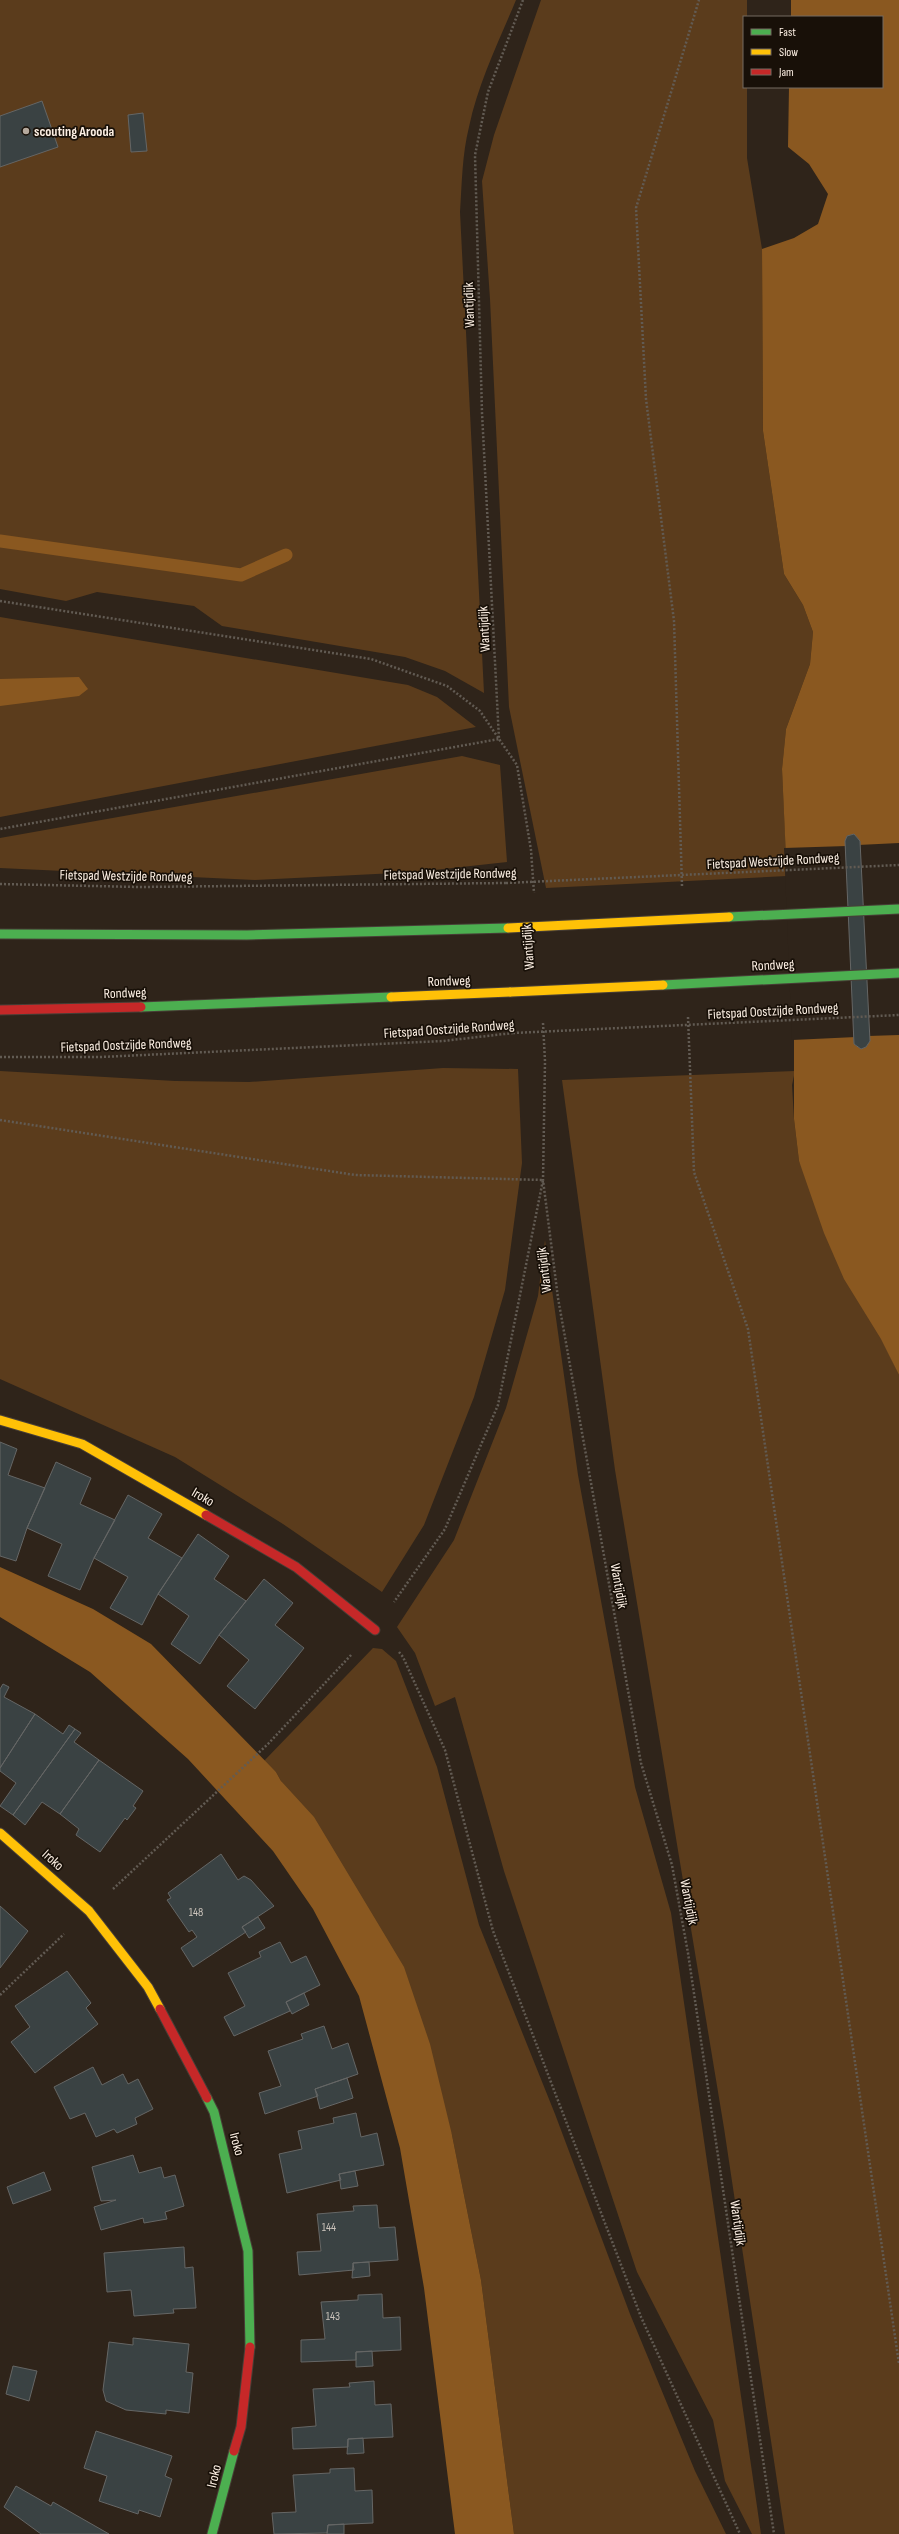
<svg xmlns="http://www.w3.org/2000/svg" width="899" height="2534" viewBox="0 0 899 2534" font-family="'Sofia Sans Condensed',sans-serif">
<rect width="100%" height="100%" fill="#2f241a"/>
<path fill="#5b3c1c" d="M 0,0 L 516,0 C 499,41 478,83 469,127 C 462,155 462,183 460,212 L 484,693 L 445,671 L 405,657 L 222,626 L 194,606 L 97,592 L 66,601 L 0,589 Z
M 541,0 L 747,0 L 747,17 L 744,17 L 744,87 L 747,87 L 747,158 L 762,249 L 763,431 L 784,574 L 803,605 L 813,632 L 810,664 L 786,729 L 782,769 L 787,876 L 546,888 L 509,707 L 490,299 L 482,181 L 494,135 Z
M 0,617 L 408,685 L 437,697 L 476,727 L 0,817 Z
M 462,756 L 500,765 L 507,862 L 416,872 L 255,880 L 0,868 L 0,838 Z
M 443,1068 L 518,1069 L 522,1163 L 505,1290 L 474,1397 L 424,1525 L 382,1592 L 283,1524 L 175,1457 L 0,1379 L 0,1071 L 175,1081 L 249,1082 Z
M 795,1071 L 792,1085 L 794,1119 L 799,1161 L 899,1375 L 899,2534 L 785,2534 L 724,2128 L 615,1470 L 562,1080 Z
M 545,1240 L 578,1475 L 635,1787 L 671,1913 L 761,2534 L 752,2534 L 725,2481 L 713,2420 L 637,2272 L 504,1871 L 455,1697 L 435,1706 L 415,1653 L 397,1627 L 454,1540 L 506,1408 L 538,1296 Z
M 373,1648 L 382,1649 L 396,1661 L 437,1767 L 479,1925 L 555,2114 L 630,2314 L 695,2471 L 726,2534 L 514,2534 L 481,2280 L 452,2135 L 281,1781 L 276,1772 L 264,1761 Z"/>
<path fill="#8a5820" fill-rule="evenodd" d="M 791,0 L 899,0 L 899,1375 L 881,1339 L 844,1279 L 824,1233 L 799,1161 L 794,1119 L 794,1036 L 782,769 L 786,729 L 810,664 L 813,632 L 803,605 L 784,574 L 763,431 L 762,249 L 794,238 L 818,224 L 828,194 L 809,164 L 788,147 L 789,87 L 882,87 L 882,17 L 791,17 ZM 854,834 L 860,841 L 870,1041 L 866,1047 L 861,1049 L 854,1044 L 845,841 L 847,836 Z
M 79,677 L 88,689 L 79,696 L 0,706 L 0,679 Z
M 0,1567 L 93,1609 L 151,1644 L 276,1772 L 281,1781 L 314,1817 L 404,1967 L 430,2044 L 452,2135 L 481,2280 L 514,2534 L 455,2534 L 424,2288 L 400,2148 L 359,1996 L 313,1909 L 273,1851 L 188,1759 L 90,1672 L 0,1617 Z"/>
<path fill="#2f241a" d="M 899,843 L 899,1035 L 868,1036 L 858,845 Z
M 847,846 L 856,1037 L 792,1040 L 784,848 Z"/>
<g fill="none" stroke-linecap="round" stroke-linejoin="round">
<path stroke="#8a5820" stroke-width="13" d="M 0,541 L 241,575 L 286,555"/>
</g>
<path fill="#3a4243" stroke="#656665" d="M 42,101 L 58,147 L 0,167 L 0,116 Z
M 143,113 L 147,151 L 131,152 L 128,115 Z
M 854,834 L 860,841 L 870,1041 L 866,1047 L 861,1049 L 854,1044 L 845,841 L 847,836 Z
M 0,1442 L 17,1449 L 8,1475 L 45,1488 L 27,1528 L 16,1561 L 0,1556 Z
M 56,1462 L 91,1478 L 80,1504 L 115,1520 L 94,1558 L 80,1590 L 48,1576 L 62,1544 L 27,1528 Z
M 128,1495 L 162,1514 L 148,1538 L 182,1558 L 158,1594 L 142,1625 L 110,1608 L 128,1577 L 94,1558 Z
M 198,1534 L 229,1556 L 214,1579 L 246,1601 L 219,1635 L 200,1664 L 171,1644 L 189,1616 L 158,1594 Z
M 264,1579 L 293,1603 L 275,1625 L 304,1648 L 255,1709 L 227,1686 L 249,1660 L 219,1635 Z
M 3,1684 L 9,1687 L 4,1697 L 35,1714 L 0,1768 L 0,1689 Z
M 35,1714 L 63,1734 L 69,1725 L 75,1729 L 13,1815 L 0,1806 L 16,1783 L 0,1771 L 0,1768 Z
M 75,1729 L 81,1733 L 74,1742 L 99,1760 L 60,1814 L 42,1802 L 25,1825 L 13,1815 Z
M 99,1760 L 143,1791 L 133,1806 L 136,1808 L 127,1820 L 125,1818 L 100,1852 L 76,1835 L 79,1829 L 60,1814 Z
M 221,1854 L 238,1880 L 244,1876 L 251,1880 L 274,1906 L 242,1927 L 246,1932 L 193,1967 L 181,1948 L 197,1937 L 192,1930 L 189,1932 L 167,1900 L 171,1898 L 168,1893 Z
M 0,1906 L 28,1931 L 0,1968 Z
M 258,1917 L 265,1928 L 249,1938 L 242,1927 Z
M 280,1942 L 291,1963 L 306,1956 L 320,1985 L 286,2002 L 290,2011 L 234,2036 L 224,2017 L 245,2006 L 228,1973 L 261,1957 L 259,1952 Z
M 67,1971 L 91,2003 L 86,2008 L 98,2024 L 35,2073 L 11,2042 L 30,2027 L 15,2006 Z
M 304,1993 L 309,2005 L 292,2014 L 286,2002 Z
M 324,2026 L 332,2049 L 348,2043 L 358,2074 L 315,2089 L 318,2096 L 265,2114 L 259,2093 L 281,2086 L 268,2051 L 303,2039 L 301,2034 Z
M 93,2067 L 102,2085 L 123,2074 L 128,2084 L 138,2079 L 153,2109 L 135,2118 L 137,2124 L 117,2133 L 114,2129 L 96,2137 L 85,2113 L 70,2119 L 54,2087 Z
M 347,2078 L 353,2098 L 320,2109 L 315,2089 Z
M 356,2113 L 361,2137 L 377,2133 L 384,2165 L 339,2174 L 341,2180 L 287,2193 L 279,2154 L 302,2149 L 298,2131 L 334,2123 L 333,2118 Z
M 133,2155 L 139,2173 L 161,2167 L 164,2178 L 175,2175 L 184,2206 L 165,2212 L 167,2219 L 144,2223 L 143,2218 L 101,2230 L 94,2207 L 116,2200 L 101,2201 L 92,2167 Z
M 355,2171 L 358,2186 L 341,2189 L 339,2174 Z
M 44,2172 L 51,2190 L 13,2204 L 7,2187 Z
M 377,2205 L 379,2228 L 395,2227 L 398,2260 L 353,2263 L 354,2270 L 299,2275 L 297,2252 L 321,2251 L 317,2214 L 354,2211 L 353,2206 Z
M 184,2247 L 185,2268 L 193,2267 L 196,2308 L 173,2309 L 174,2313 L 134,2316 L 131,2290 L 107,2292 L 104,2253 Z
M 369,2262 L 370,2276 L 352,2278 L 353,2263 Z
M 382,2294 L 383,2318 L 400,2317 L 401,2350 L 356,2352 L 356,2360 L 301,2362 L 301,2340 L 325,2339 L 321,2302 L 358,2300 L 358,2295 Z
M 133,2338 L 189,2344 L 186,2372 L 193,2373 L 189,2413 L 166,2410 L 166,2414 L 126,2410 L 106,2401 L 103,2390 L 109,2342 L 133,2345 Z
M 372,2351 L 373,2366 L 356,2367 L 356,2352 Z
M 13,2366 L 37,2371 L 29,2401 L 6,2394 Z
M 374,2381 L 375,2405 L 391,2404 L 393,2437 L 348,2439 L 348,2447 L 293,2449 L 292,2428 L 316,2426 L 313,2389 L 350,2387 L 349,2383 Z
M 96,2431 L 172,2456 L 165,2476 L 172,2479 L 160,2517 L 139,2510 L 138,2514 L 99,2501 L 107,2476 L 84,2468 Z
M 363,2438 L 364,2453 L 347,2454 L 348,2439 Z
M 354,2468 L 355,2491 L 372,2490 L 373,2523 L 328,2525 L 327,2533 L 274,2534 L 272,2513 L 296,2512 L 293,2475 L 330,2473 L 330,2469 Z
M 16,2486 L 51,2506 L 53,2502 L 109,2534 L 41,2534 L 4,2507 Z
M 344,2524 L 344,2534 L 327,2534 L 328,2525 Z"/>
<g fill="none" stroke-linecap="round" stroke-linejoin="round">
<defs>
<path id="fast" d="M 0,934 L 247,935 L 508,928
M 141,1007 L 391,997
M 207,2098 L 214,2112 L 248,2251 L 250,2347
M 212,2534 L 234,2451"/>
<path id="slow" d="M 391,997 L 511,992
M 0,1420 L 82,1444 L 206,1515
M 0,1833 L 89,1911 L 148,1987 L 160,2009"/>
<path id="jam" d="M 0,1010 L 141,1007
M 206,1515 L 296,1567 L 375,1630
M 160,2009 L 207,2098
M 234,2451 L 241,2427 L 250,2347"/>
</defs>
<use href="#fast" stroke="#483f37" stroke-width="11"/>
<use href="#slow" stroke="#483f37" stroke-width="11"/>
<use href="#jam" stroke="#483f37" stroke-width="11"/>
<path stroke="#625b53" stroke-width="2.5" stroke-dasharray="2 2" stroke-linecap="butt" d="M 523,0 L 488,92 L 475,155 L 482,413 L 499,739 L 517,765 L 531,850 L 534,893
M 0,601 L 371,659 L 447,686 L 480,711 L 499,739 L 0,829
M 0,884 L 139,887 L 506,883
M 682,886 L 674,621 L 646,399 L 636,208 L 699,0
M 688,1017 L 694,1172 L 748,1329 L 899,2364
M 543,1023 L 545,1061 L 543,1180 L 558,1298 L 641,1763 L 672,1865 L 688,1953 L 774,2534
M 0,1057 L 101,1057 L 443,1041 L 513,1033
M 0,1120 L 355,1175 L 543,1180 L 498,1405 L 445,1529 L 394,1602
M 399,1652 L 403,1657 L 445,1750 L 493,1931 L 641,2317 L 740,2534
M 113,1889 L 268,1744 L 352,1654
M 0,1995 L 64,1934"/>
<use href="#fast" stroke="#4caf50" stroke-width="9"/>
<use href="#slow" stroke="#ffc107" stroke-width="9"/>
<use href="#jam" stroke="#c62828" stroke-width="9"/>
<defs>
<path id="fast-bridge" d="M 729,917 L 899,909
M 663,985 L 899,973"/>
<path id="slow-bridge" d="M 508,928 L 729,917
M 511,992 L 663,985"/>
</defs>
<use href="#fast-bridge" stroke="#483f37" stroke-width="11" stroke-linecap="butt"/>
<use href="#slow-bridge" stroke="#483f37" stroke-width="11" stroke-linecap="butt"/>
<path stroke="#625b53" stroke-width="2.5" stroke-dasharray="2 2" stroke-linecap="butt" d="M 506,883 L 899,865
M 513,1033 L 899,1015"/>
<use href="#fast-bridge" stroke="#4caf50" stroke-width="9"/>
<use href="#slow-bridge" stroke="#ffc107" stroke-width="9"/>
</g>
<circle fill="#b5a99d" stroke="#181008" stroke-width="1.5" cx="26" cy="131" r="4"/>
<g text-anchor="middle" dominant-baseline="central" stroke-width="3.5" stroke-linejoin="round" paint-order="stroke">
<g font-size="12" fill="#ccc4bc">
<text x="196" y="1912">148</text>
<text x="329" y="2227">144</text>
<text x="333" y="2316">143</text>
</g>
<g font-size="14" font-weight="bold" fill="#fdf0e4" stroke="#181008" text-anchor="start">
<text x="34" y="131">scouting Arooda</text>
</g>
<g font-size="14" fill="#fdf0e4" stroke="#181008">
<text transform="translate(469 305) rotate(-92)">Wantijdijk</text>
<text transform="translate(484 629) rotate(-93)">Wantijdijk</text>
<text transform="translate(773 861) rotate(-3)">Fietspad Westzijde Rondweg</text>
<text transform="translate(450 874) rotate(-1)">Fietspad Westzijde Rondweg</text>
<text transform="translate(126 876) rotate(1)">Fietspad Westzijde Rondweg</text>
<text transform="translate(528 947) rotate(-94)">Wantijdijk</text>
<text transform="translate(773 965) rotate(-3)">Rondweg</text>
<text transform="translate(449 981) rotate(-2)">Rondweg</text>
<text transform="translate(125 993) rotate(-2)">Rondweg</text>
<text transform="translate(773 1011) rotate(-3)">Fietspad Oostzijde Rondweg</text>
<text transform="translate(449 1029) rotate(-4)">Fietspad Oostzijde Rondweg</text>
<text transform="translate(126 1045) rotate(-2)">Fietspad Oostzijde Rondweg</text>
<text transform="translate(544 1270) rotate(-97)">Wantijdijk</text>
<text transform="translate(203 1497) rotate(30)">Iroko</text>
<text transform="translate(619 1586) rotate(80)">Wantijdijk</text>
<text transform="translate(53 1860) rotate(42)">Iroko</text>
<text transform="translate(689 1902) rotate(79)">Wantijdijk</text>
<text transform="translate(237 2144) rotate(75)">Iroko</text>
<text transform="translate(738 2223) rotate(82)">Wantijdijk</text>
<text transform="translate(214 2476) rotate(-76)">Iroko</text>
</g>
</g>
<rect x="743" y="16" width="140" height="72" fill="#181008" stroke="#746a60"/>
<rect x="751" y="29" width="20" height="6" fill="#4caf50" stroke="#746a60"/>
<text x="779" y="36" font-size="12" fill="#fdf0e4">Fast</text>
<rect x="751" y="49" width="20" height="6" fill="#ffc107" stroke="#746a60"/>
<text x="779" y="56" font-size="12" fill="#fdf0e4">Slow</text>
<rect x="751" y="69" width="20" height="6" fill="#c62828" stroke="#746a60"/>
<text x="779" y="76" font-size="12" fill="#fdf0e4">Jam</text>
</svg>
